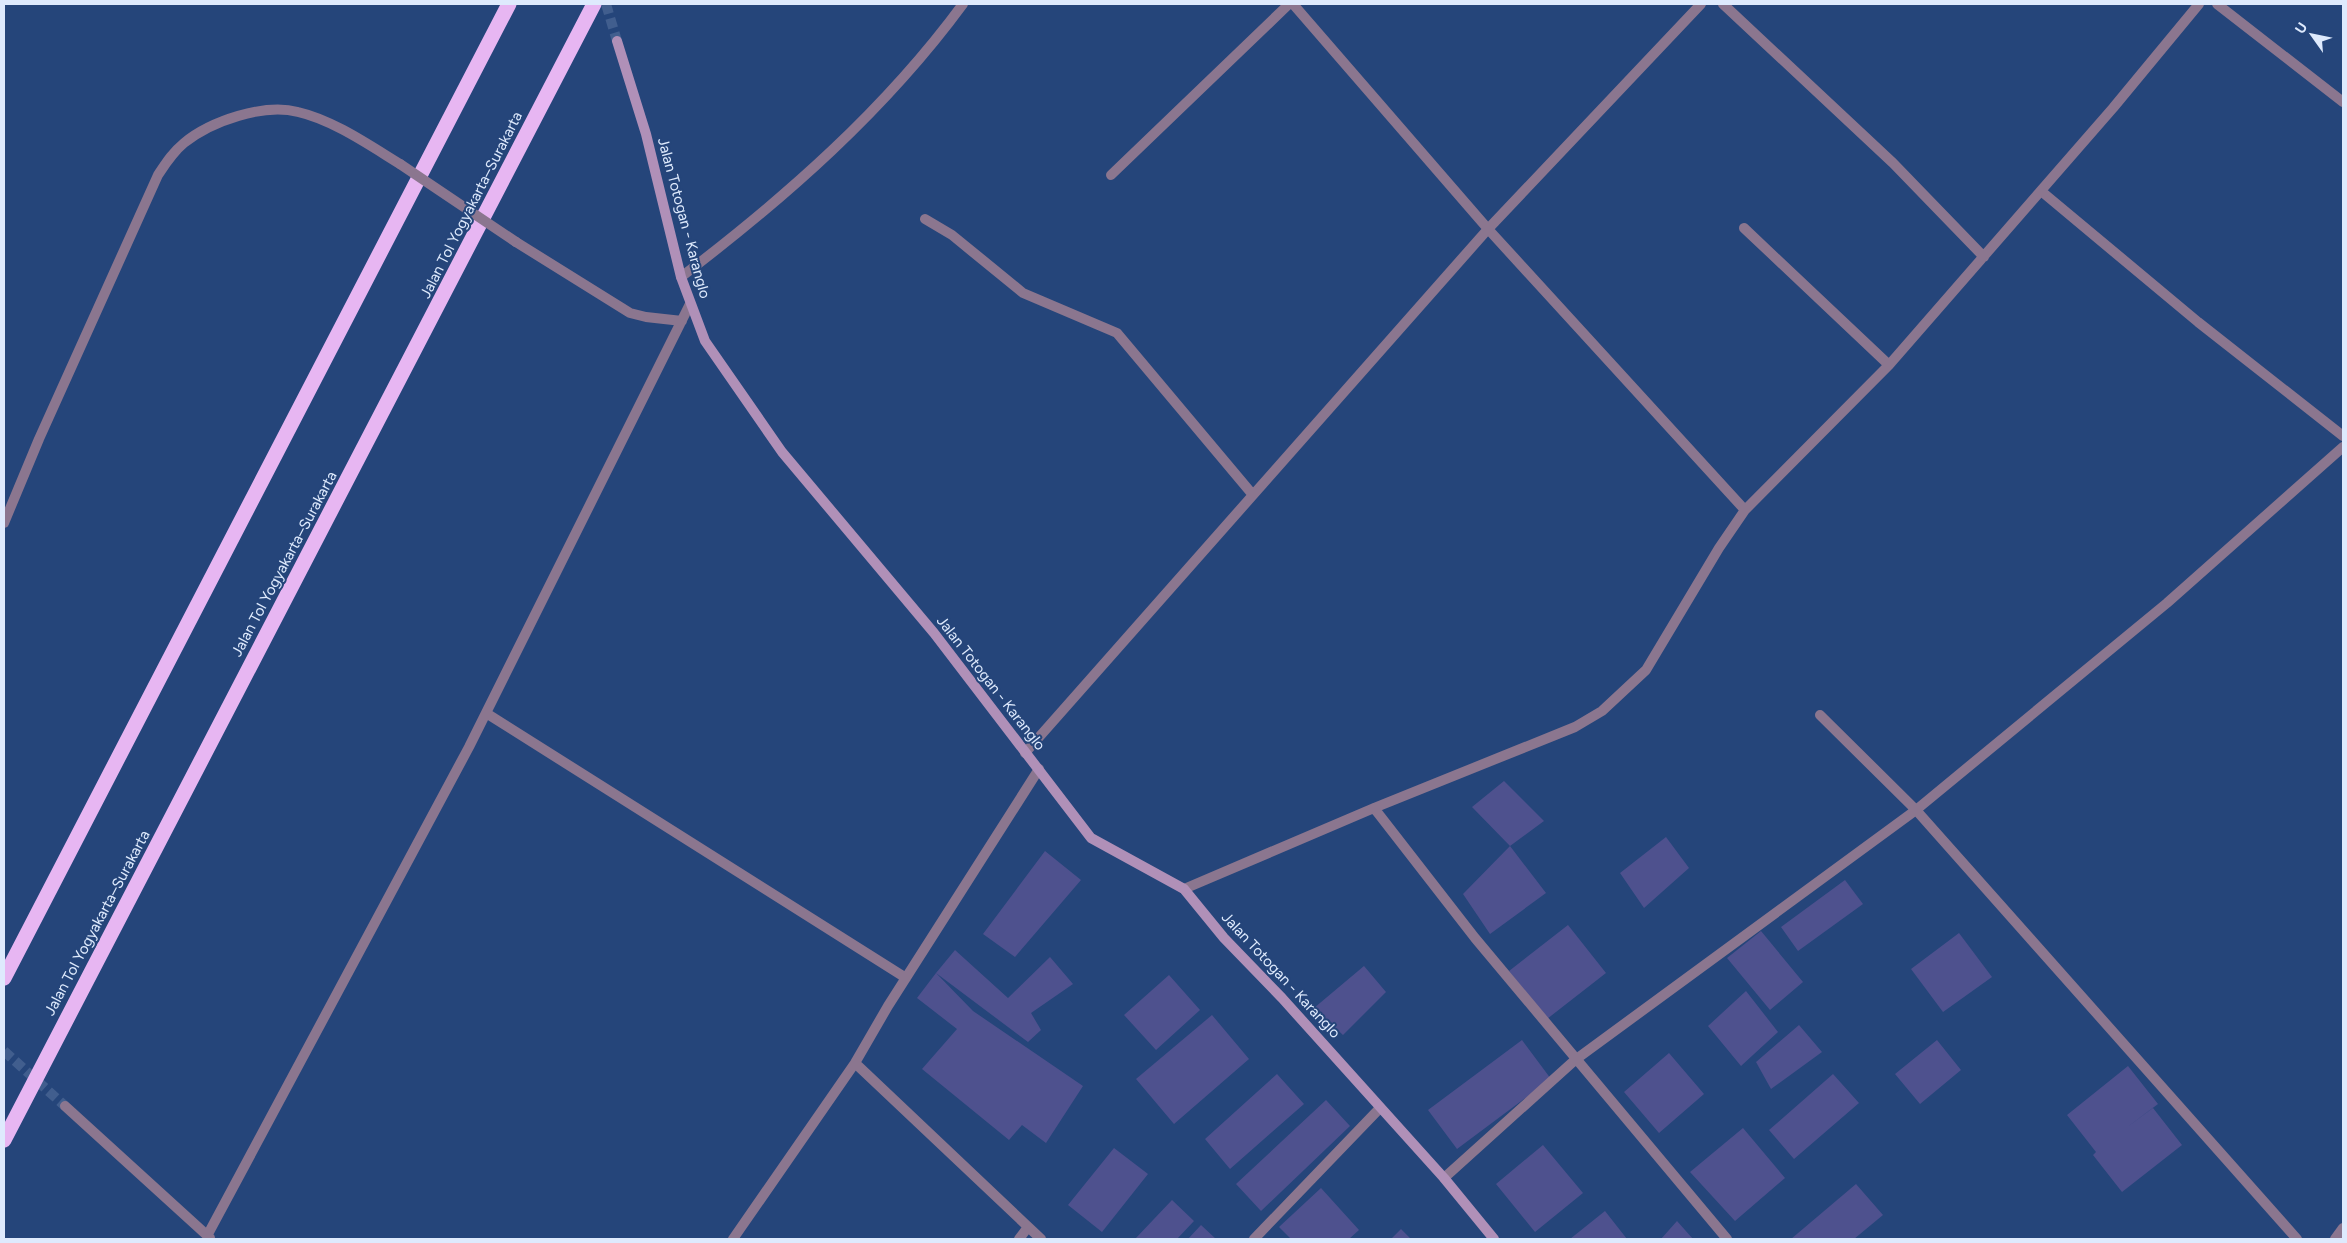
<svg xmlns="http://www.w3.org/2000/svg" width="2347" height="1243" viewBox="0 0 2347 1243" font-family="Figtree,sans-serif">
<rect width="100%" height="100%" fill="#25457a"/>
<path fill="#4e518e" d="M 1504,781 L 1544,821 L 1510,846 L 1472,807 Z
M 1666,837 L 1689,868 L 1644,908 L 1620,873 Z
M 1510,846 L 1546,893 L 1490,934 L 1463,894 Z
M 1045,851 L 1081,880 L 1015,957 L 983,934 Z
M 1845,880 L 1863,904 L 1798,951 L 1781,927 Z
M 1568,925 L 1606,973 L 1547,1019 L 1509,971 Z
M 1761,931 L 1803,982 L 1770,1010 L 1727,958 Z
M 1959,933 L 1992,977 L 1943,1012 L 1911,969 Z
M 955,950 L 1008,998 L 1050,957 L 1073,984 L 1031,1013 L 1041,1030 L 1028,1042 L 936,973 Z
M 1364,966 L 1386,992 L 1343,1035 L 1314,1008 Z
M 936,973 L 973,1011 L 1083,1086 L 1046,1143 L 1022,1125 L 1009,1140 L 922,1069 L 957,1029 L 917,998 Z
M 1169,975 L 1200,1010 L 1156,1050 L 1124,1015 Z
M 1746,991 L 1778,1032 L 1741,1066 L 1708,1026 Z
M 1212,1015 L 1249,1059 L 1174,1124 L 1136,1079 Z
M 1799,1025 L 1822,1052 L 1771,1089 L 1756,1062 Z
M 1522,1040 L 1551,1079 L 1457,1149 L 1428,1110 Z
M 1937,1040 L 1961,1070 L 1920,1104 L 1895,1074 Z
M 1669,1053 L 1704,1094 L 1659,1133 L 1624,1092 Z
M 2128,1066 L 2158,1104 L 2126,1128 L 2153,1108 L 2182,1145 L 2122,1192 L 2093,1155 L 2096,1152 L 2067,1115 Z
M 1277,1074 L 1304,1104 L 1230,1169 L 1205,1139 Z
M 1833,1074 L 1859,1103 L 1794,1159 L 1769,1130 Z
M 1326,1100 L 1350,1126 L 1261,1211 L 1236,1184 Z
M 1743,1128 L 1785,1178 L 1735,1221 L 1690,1172 Z
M 1543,1145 L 1583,1193 L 1535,1232 L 1496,1184 Z
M 1114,1148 L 1148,1174 L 1102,1232 L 1068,1205 Z
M 1856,1184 L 1883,1215 L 1854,1239 L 1791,1239 Z
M 1321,1188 L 1359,1230 L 1349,1239 L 1291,1239 L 1279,1227 Z
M 1172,1200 L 1194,1221 L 1177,1239 L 1135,1239 Z
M 1605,1211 L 1627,1239 L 1570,1239 Z
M 1677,1221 L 1693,1239 L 1661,1239 Z
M 1201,1225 L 1216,1239 L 1188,1239 Z
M 1401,1229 L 1411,1239 L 1391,1239 Z"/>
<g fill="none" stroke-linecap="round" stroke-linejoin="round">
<path stroke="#415e8e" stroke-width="10" stroke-dasharray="10 5" stroke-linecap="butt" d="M 4,1051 L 65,1106"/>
<path stroke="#415e8e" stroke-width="10" stroke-dasharray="10 5" stroke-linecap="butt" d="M 606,4 L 617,41"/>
<path stroke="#8b768f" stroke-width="10" d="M 1293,4 L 1488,229 L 1745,510
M 1723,4 L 1893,163 L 1984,257
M 2217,4 L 2343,102
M 1111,175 L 1289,4
M 2041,191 L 2198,322 L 2343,436
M 925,219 L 952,235 L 1023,293 L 1117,333 L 1253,495
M 1744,228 L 1889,365
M 516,242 L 630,313 L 646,317 L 682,321
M 681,277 C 786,197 885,110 963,4
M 4,523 L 39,439 L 158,175 C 166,163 173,152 184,143 C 211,121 264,103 298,112 C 333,120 369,145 400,164
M 486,713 L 906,978
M 1820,715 L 1916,810 L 2297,1239
M 1025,753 L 1488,229 L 1701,4
M 1374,808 L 1475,938 L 1727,1239
M 1184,889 L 1374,808 L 1575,727 L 1602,711 L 1646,670 L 1719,548 L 1745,510 L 1889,365 L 2113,108 L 2199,4
M 855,1063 L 1041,1239
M 65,1106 L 210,1238
M 1444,1178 L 1575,1060 L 1916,810 L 2167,603 L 2343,447
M 207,1236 L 469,747 L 690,304
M 733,1239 L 855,1063 L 888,1006 L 1039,769
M 1019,1239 L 1028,1227
M 1254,1239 L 1380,1108
M 2335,1239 L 2343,1228"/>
<path stroke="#b090b8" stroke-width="10" d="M 617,41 L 646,134 L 681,277 L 705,341 L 782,452 L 934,633 L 1091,838 L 1184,889 L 1224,938 L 1282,998 L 1444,1178 L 1494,1239"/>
<path stroke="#e7b6f2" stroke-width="15" d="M 4,978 L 509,4
M 4,1140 L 594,4"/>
<path stroke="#8b768f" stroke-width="10" d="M 400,164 L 516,242"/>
</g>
<g text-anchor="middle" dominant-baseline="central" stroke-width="4" stroke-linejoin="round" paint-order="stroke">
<g font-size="15" fill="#deeafd" stroke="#25457a">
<text transform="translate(471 205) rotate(-63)">Jalan Tol Yogyakarta–Surakarta</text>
<text transform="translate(684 218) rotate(75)">Jalan Totogan - Karanglo</text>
<text transform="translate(284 564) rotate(-62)">Jalan Tol Yogyakarta–Surakarta</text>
<text transform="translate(991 683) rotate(52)">Jalan Totogan - Karanglo</text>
<text transform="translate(97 923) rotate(-62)">Jalan Tol Yogyakarta–Surakarta</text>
<text transform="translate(1281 975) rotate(47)">Jalan Totogan - Karanglo</text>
</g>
</g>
<rect width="2347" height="1243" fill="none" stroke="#deeafd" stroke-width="10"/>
<g transform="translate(2312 35) rotate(303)" stroke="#25457a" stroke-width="4" paint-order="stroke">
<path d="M0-4L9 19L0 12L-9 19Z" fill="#deeafd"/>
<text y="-8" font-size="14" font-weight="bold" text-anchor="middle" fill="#deeafd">U</text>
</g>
</svg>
